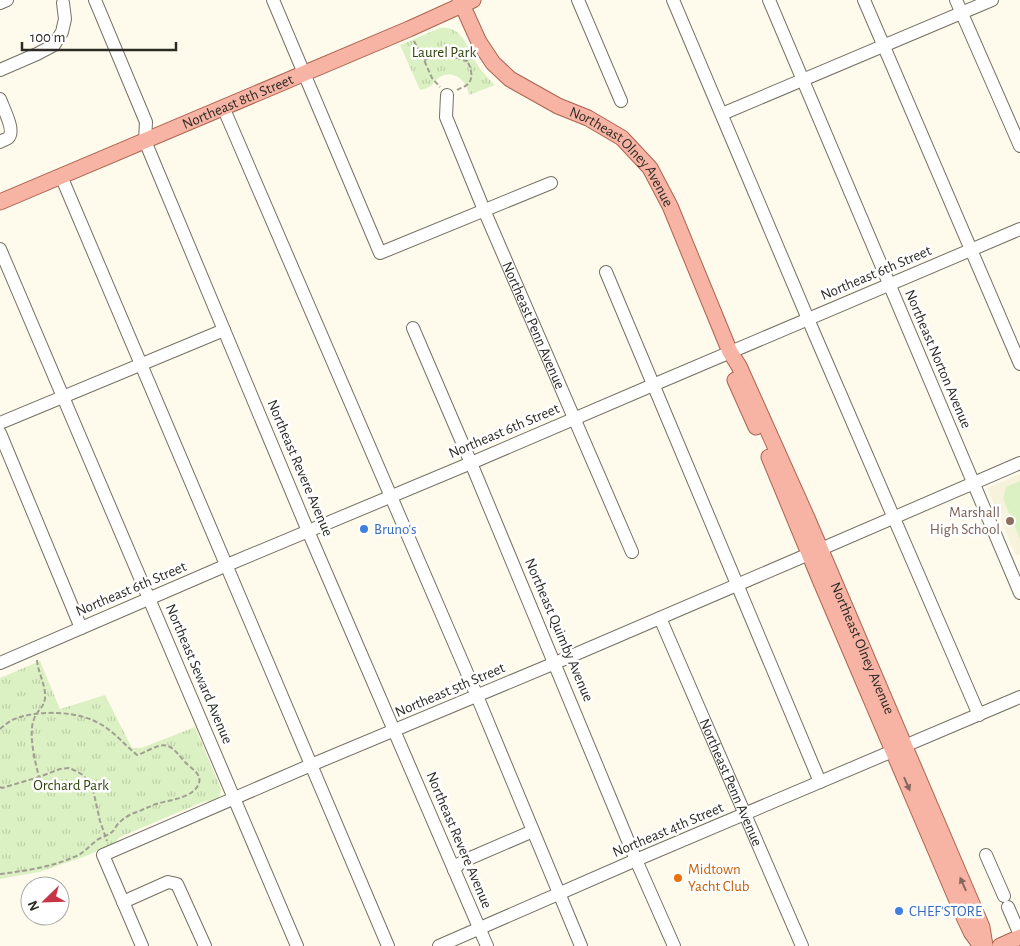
<svg xmlns="http://www.w3.org/2000/svg" width="1020" height="946" viewBox="0 0 1020 946" font-family="'Alegreya Sans',sans-serif">
<defs>
<pattern id="park-tufts" width="24" height="20" patternUnits="userSpaceOnUse" patternTransform="scale(1.25)"><rect width="24" height="20" fill="#dcf1c3"/><path d="M3 7l-1-3M5 7V3M7 7l1-3M15 17l-1-3M17 17v-4M19 17l1-3" fill="none" stroke="#bdcfa7"/></pattern>
</defs>
<rect width="100%" height="100%" fill="#fefbec"/>
<path fill="#f6f2db" d="M 1020,474 L 1020,554 L 1016,556 L 987,488 Z"/>
<path fill="#dcf1c3" d="M 1020,481 L 1020,539 L 1003,498 L 1006,487 Z"/>
<path fill="url(#park-tufts)" d="M 440,28 C 464,25 468,51 479,67 C 483,73 489,79 495,85 L 469,95 C 467,81 454,69 440,77 C 436,79 434,83 431,86 C 428,88 423,89 420,90 L 400,45 Z
M 40,661 L 60,709 L 105,695 L 132,748 L 141,748 L 195,727 L 221,789 C 220,800 216,803 205,801 L 120,837 L 115,843 L 86,856 L 39,872 L 0,879 L 0,678 Z"/>
<g fill="none" stroke-linecap="round" stroke-linejoin="round">
<defs>
<g id="minor">
<path d="M 95,0 L 146,122 L 145,141 L 308,531 L 487,946"/>
<path d="M 273,0 L 380,253 L 551,183"/>
<path d="M 578,0 L 621,101"/>
<path d="M 673,0 L 811,326 L 979,715"/>
<path d="M 769,0 L 1020,593"/>
<path d="M 864,0 L 1020,364"/>
<path d="M 956,0 L 1020,146"/>
<path d="M 0,3 L 7,0"/>
<path d="M 0,70 L 37,54 L 54,45 L 62,32 L 65,19 L 63,3"/>
<path id="s1" d="M 447,95 L 446,117 L 484,210 L 632,552"/>
<path d="M 0,99 C 3,108 16,131 8,138 C 7,139 1,141 0,142"/>
<path d="M 223,107 L 477,696 L 581,946"/>
<path d="M 722,114 L 992,0"/>
<path d="M 61,176 C 172,432 278,690 388,946"/>
<path d="M 0,249 L 297,946"/>
<path d="M 606,272 L 820,782"/>
<path d="M 413,328 L 471,463 L 636,860 L 674,946"/>
<path d="M 0,423 L 224,330"/>
<path d="M 0,433 L 81,628"/>
<path d="M 821,549 L 1020,463"/>
<path id="s2" d="M 660,618 L 802,946"/>
<path d="M 0,663 L 227,565 L 471,463 L 653,385 L 1020,229"/>
<path d="M 986,855 L 1004,896"/>
<path d="M 454,870 L 459,864 L 468,859 L 533,831"/>
<path d="M 123,902 L 168,882 L 177,884 L 205,946"/>
<path d="M 1008,907 L 1020,935"/>
<path d="M 142,946 L 103,855 L 311,765 L 555,663 L 809,554"/>
<path d="M 439,946 L 636,860 L 1020,697"/>
</g>
<g id="major">
<path id="s3" d="M 460,0 L 479,42 L 493,63 L 510,79 L 558,106 L 588,118 L 622,138 L 650,168 L 670,206 L 730,352 L 739,366 L 808,520 L 982,927 L 985,946"/>
<path id="s4" d="M 0,202 L 409,29 L 473,0"/>
<path d="M 735,380 L 756,427"/>
<path d="M 769,457 L 820,580 L 964,917 L 971,932 L 981,946"/>
<path d="M 1000,946 L 1020,937"/>
</g>
</defs>
<use href="#minor" stroke="#747164" stroke-width="14"/>
<use href="#major" stroke="#ac6351" stroke-width="17"/>
<path stroke="#a19e93" stroke-width="2" stroke-dasharray="5 2.5" stroke-linecap="butt" d="M 414,41 L 419,51 L 424,60 L 432,78 L 440,87
M440.5 53a4.5 4.5 0 1 1 9 0a4.5 4.5 0 1 1-9 0Z
M 449,55 L 466,61 L 474,57
M 424,60 L 440,54
M 457,90 C 460,88 465,87 468,84 C 474,78 471,67 467,61
M 37,660 C 38,673 46,685 45,698 C 44,708 37,710 34,719 C 28,734 35,761 39,777
M 0,729 C 6,724 12,719 20,717 C 45,710 83,711 105,727 C 117,735 126,746 137,755 C 142,754 146,751 151,749 C 170,740 173,749 185,762 C 190,768 202,773 199,783 C 194,799 166,800 153,805 C 149,807 146,808 142,810 C 134,813 125,816 119,823 C 116,825 115,830 112,832 C 108,836 100,837 96,841 C 88,847 83,854 74,857 C 51,867 25,871 0,874
M 0,787 L 2,788 L 39,777 L 60,769 L 69,768 L 76,771 L 83,775 L 91,785 L 94,794 L 100,821 L 107,841"/>
<use href="#minor" stroke="#fff" stroke-width="12"/>
<use href="#major" stroke="#f7b3a4" stroke-width="15"/>
</g>
<defs><path id="oneway-solid" d="M-6-.8H1V-3.2L6.5 0L1 3.2V.8H-6Z" transform="scale(1.25)"/></defs>
<g fill="#87685e">
<use href="#oneway-solid" transform="translate(907 784) rotate(66)"/>
<use href="#oneway-solid" transform="translate(963 884) rotate(-114)"/>
</g>
<circle fill="#8d6e63" stroke="#fff" stroke-width="2" cx="1010" cy="521" r="5"/>
<g fill="#3f7fe0" stroke="#fff" stroke-width="2">
<circle cx="364" cy="529" r="5"/>
<circle cx="899" cy="911" r="5"/>
</g>
<circle fill="#e8710a" stroke="#fff" stroke-width="2" cx="678" cy="878" r="5"/>
<g text-anchor="middle" dominant-baseline="central" stroke-width="5" stroke-linejoin="round" paint-order="stroke">
<g font-size="15" fill="#31450d" stroke="#fff">
<text x="444" y="52">Laurel Park</text>
<text x="71" y="785">Orchard Park</text>
</g>
<g font-size="15" fill="#2c2b25" stroke="#fff">
<text stroke="none"><textPath href="#s4" startOffset="258">Northeast 8th Street</textPath></text>
<text stroke="none"><textPath href="#s3" startOffset="234">Northeast Olney Avenue</textPath></text>
<text transform="translate(876 273) rotate(-23)">Northeast 6th Street</text>
<text stroke="none"><textPath href="#s1" startOffset="248">Northeast Penn Avenue</textPath></text>
<text transform="translate(938 359) rotate(67)">Northeast Norton Avenue</text>
<text transform="translate(504 431) rotate(-23)">Northeast 6th Street</text>
<text transform="translate(300 468) rotate(67)">Northeast Revere Avenue</text>
<text transform="translate(131 589) rotate(-23)">Northeast 6th Street</text>
<text transform="translate(559 630) rotate(67)">Northeast Quimby Avenue</text>
<text stroke="none"><textPath href="#s3" startOffset="788">Northeast Olney Avenue</textPath></text>
<text transform="translate(199 674) rotate(67)">Northeast Seward Avenue</text>
<text transform="translate(450 690) rotate(-23)">Northeast 5th Street</text>
<text stroke="none"><textPath href="#s2" startOffset="179">Northeast Penn Avenue</textPath></text>
<text transform="translate(668 830) rotate(-23)">Northeast 4th Street</text>
<text transform="translate(459 840) rotate(67)">Northeast Revere Avenue</text>
</g>
<g font-size="15" fill="#785e54" stroke="#fff" text-anchor="end">
<text x="1000" y="512">Marshall<tspan x="1000" dy="17">High School</tspan></text>
</g>
<g font-size="15" fill="#366cbe" stroke="#fff" text-anchor="start">
<text x="374" y="529">Bruno's</text>
<text x="909" y="911">CHEF'STORE</text>
</g>
<g font-size="15" fill="#c56008" stroke="#fff" text-anchor="start">
<text x="688" y="869">Midtown<tspan x="688" dy="17">Yacht Club</tspan></text>
</g>
</g>
<g transform="translate(45 901) rotate(247)"><circle r="24" fill="#ffffff" stroke="#abaaa8"/>
<path d="M0-4L9 19L0 12L-9 19Z" fill="#c63646"/>
<text y="-8" font-size="14" font-weight="bold" text-anchor="middle" fill="#2c2b25">N</text>
</g>
<path d="M22 42v8h154v-8" fill="none" stroke="#2c2b25" stroke-width="2.5"/>
<text x="30" y="42" font-size="15" fill="#2c2b25" stroke="#ffffff" stroke-width="4" paint-order="stroke">100 m</text>
</svg>
